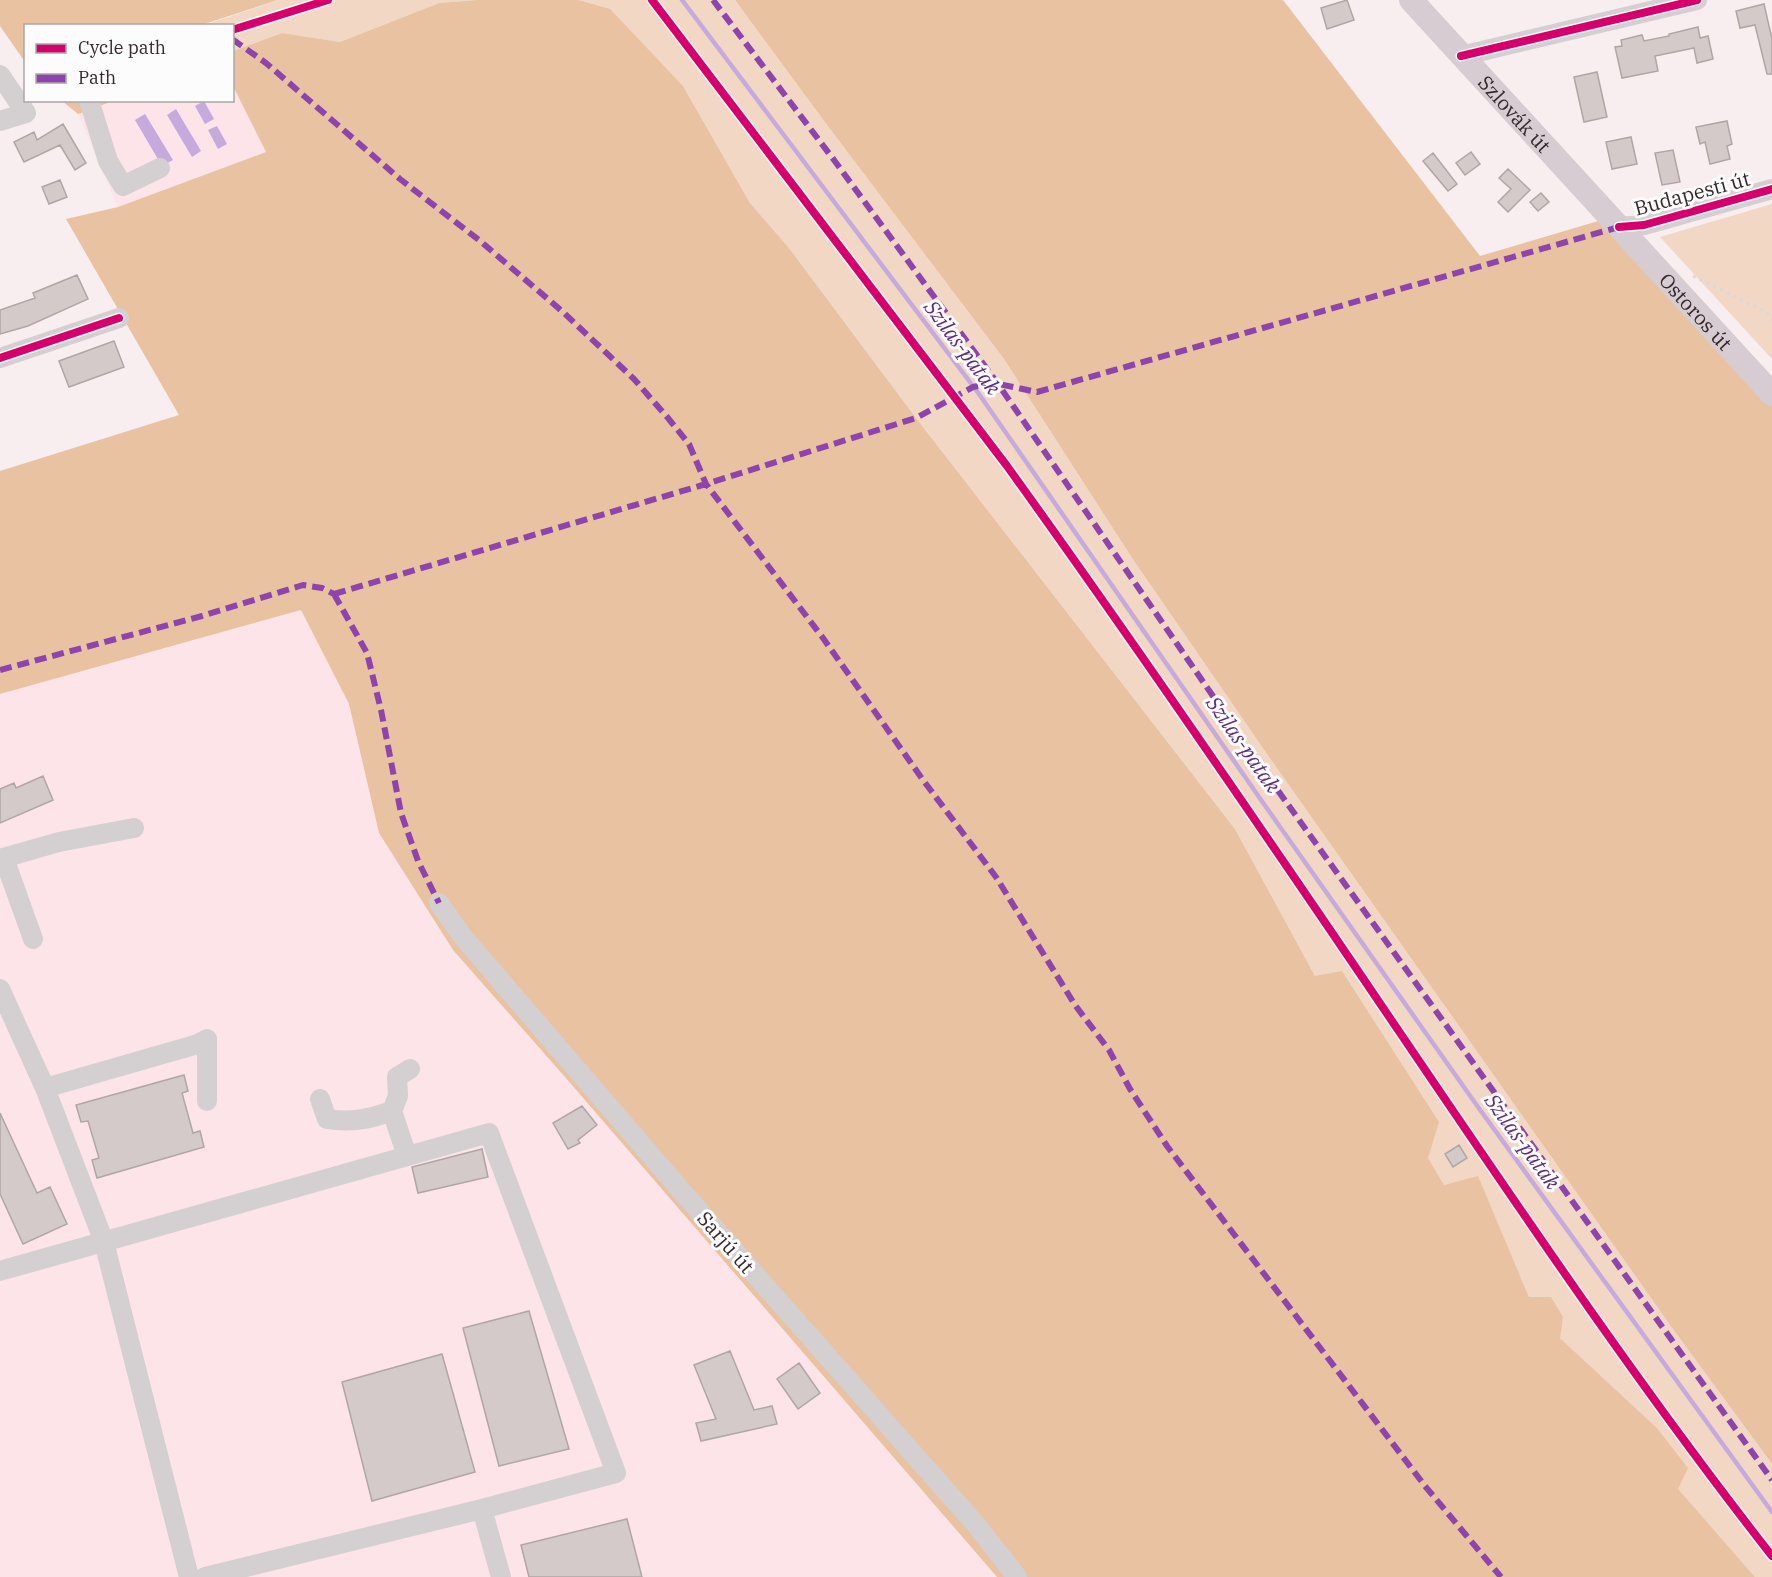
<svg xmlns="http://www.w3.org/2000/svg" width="1772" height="1577" viewBox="0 0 1772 1577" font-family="'IBM Plex Serif',serif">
<rect width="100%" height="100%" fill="#f8edef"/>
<path fill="#fce4e8" d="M 233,86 L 266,152 L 118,207 L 78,114 L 113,101 L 232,100 Z
M 301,610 L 349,704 L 379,833 L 453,950 L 565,1077 L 997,1577 L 0,1577 L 0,694 Z"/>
<path fill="#f2d7c4" d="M 279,0 L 477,0 L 439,3 L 340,42 L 282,33 L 233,51 L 232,26 L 201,26 Z
M 579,0 L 735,0 L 827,125 L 1004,359 L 1132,558 L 1269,757 L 1670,1325 L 1772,1464 L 1772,1577 L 1755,1577 L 1677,1489 L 1656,1427 L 1559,1337 L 1563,1317 L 1529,1297 L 1478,1177 L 1444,1185 L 1315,976 L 1235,829 L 916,418 L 789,248 L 750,203 L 683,86 Z
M 1772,204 L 1772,359 L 1660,237 Z"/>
<path fill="#e9c2a1" d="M 0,0 L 278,0 L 201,25 L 26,26 L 25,62 L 0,26 Z
M 477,0 L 578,0 L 610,9 L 683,86 L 750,203 L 789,248 L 916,418 L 1235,829 L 1315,976 L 1342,971 L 1439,1122 L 1428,1158 L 1444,1185 L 1478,1176 L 1529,1297 L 1551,1297 L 1563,1317 L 1560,1338 L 1656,1427 L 1688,1468 L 1678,1489 L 1755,1577 L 997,1577 L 565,1077 L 453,950 L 379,833 L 349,704 L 301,610 L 0,694 L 0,471 L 179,415 L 66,219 L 118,207 L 266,152 L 233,86 L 233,51 L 282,33 L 340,42 L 439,3 Z
M 735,0 L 1283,0 L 1480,256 L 1605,219 L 1772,402 L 1772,1464 L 1670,1325 L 1269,757 L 1132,558 L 1004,359 L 827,125 Z
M 62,101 L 113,101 L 78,114 Z"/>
<path fill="#c6aadd" d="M 204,101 L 214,119 L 205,124 L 195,106 Z
M 176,109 L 201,151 L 192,157 L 167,115 Z
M 145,114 L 173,160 L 162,166 L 135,120 Z
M 217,126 L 227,144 L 218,149 L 208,130 Z"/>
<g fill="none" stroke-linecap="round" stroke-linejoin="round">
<path stroke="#c6aadd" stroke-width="4.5" d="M 682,0 L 979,394 L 1259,797 L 1478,1107 L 1772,1512"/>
</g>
<path fill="#d5caca" stroke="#b0a6a5" stroke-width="1.5" d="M 1347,0 L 1354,20 L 1327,29 L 1321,8 Z
M 1764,4 L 1772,39 L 1772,74 L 1767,74 L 1755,25 L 1740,28 L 1736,11 Z
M 1698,27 L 1700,38 L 1708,36 L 1713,59 L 1697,63 L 1694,48 L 1655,56 L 1658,71 L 1622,78 L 1615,47 L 1622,46 L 1621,40 L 1642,35 L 1644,41 L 1669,36 L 1669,34 Z
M 1597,72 L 1607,117 L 1584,122 L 1574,77 Z
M 1727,121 L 1732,144 L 1727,146 L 1730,159 L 1710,164 L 1705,142 L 1700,144 L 1696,127 Z
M 63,124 L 86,163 L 75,170 L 60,145 L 24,162 L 14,142 L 34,132 L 37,140 Z
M 1631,137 L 1637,164 L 1612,169 L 1606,142 Z
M 1673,150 L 1680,182 L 1662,185 L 1655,153 Z
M 1471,152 L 1480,164 L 1465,175 L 1456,163 Z
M 1433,153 L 1457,184 L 1448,191 L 1423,161 Z
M 1508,169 L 1530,190 L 1508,212 L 1498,202 L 1511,189 L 1499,178 Z
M 60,180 L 67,197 L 49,204 L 42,187 Z
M 1541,193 L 1549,202 L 1538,211 L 1530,202 Z
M 77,275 L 88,299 L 28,326 L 0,334 L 0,310 L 35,298 L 33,293 Z
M 114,341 L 124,367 L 69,387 L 59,361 Z
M 43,776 L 53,800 L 0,823 L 0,789 L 14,783 L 16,788 Z
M 184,1075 L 188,1091 L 182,1093 L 193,1133 L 200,1131 L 204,1147 L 97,1178 L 92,1160 L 99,1158 L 88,1121 L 81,1122 L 76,1105 Z
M 582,1106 L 597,1125 L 578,1140 L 580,1143 L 568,1149 L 553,1123 Z
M 0,1113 L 37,1193 L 50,1187 L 67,1224 L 23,1244 L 0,1194 Z
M 1459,1145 L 1467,1158 L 1453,1167 L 1445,1154 Z
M 482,1149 L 488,1177 L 418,1193 L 412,1167 Z
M 529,1311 L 569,1449 L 499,1466 L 463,1328 Z
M 730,1351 L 754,1410 L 772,1406 L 777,1424 L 701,1441 L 696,1423 L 716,1419 L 694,1365 Z
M 442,1354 L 475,1472 L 372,1501 L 342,1382 Z
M 799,1363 L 820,1393 L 798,1409 L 777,1379 Z
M 627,1519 L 642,1577 L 529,1577 L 521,1545 Z"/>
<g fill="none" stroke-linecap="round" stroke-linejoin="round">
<path stroke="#dcd8d9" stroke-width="3" stroke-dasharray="3 4.5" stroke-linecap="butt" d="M 1693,276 L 1766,312 L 1772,320"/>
<path stroke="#d4cfd0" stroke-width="20" d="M 1461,56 L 1697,0
M 0,75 L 26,113 L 0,121
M 89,100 L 108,161 L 123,186 L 160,168
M 1619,227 L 1644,225 L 1772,189
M 0,358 L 119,318
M 4,858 L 33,939
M 0,859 L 59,842 L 134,828
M 439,903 L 463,937 L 685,1195 L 978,1527 L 1017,1577
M 0,989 L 45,1088 L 104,1242 L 189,1577
M 198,1044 L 207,1039 L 207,1101
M 45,1088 L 198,1044
M 320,1099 L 327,1119 C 350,1123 370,1119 392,1111
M 407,1156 L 392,1111 L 398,1096 L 397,1077 L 410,1069
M 0,1271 L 489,1133 L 616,1473 L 482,1509 L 501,1577
M 205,1577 L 482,1509"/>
<path stroke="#d6ccd2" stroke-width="24" id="s1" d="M 1411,0 L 1772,394"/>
<path stroke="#8e44ad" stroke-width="6" stroke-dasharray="12 6" stroke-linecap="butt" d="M 713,0 L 834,160 L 998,384 L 1279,792 L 1772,1480
M 232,39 L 266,63 L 400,179 L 479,240 L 563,312 L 634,379 L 668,418 L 689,444 L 706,484 L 823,638 L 923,780 L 996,877 L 1075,1005 L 1109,1050 L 1130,1089 L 1167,1146 L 1425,1486 L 1501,1577
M 334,594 L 706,484 L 916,418 L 973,387 L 994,383 L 1037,392 L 1619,227
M 334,594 L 367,653 L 381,710 L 401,813 L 418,861 L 439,903
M 0,670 L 202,616 L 303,585 L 322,588 L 334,594"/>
<defs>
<path id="cycleway" d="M 652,0 L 1007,466 C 1139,649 1266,835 1392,1021 C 1515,1202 1637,1384 1772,1556
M 232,30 L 328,0
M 1461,56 L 1697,0
M 1619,227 L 1644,225 L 1772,189
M 0,358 L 119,318"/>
</defs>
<use href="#cycleway" stroke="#fcfcfc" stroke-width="11"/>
<use href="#cycleway" stroke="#d6006c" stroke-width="8"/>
</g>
<g text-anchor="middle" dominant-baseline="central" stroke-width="6" stroke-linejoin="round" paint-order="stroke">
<g font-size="20" fill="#35282b" stroke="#fcfcfc">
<text stroke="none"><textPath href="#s1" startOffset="154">Szlovák út</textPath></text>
<text transform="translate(1692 193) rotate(-15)">Budapesti út</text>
<text stroke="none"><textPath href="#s1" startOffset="422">Ostoros út</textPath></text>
<text transform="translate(726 1242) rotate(49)">Sarjú út</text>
</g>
<g font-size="21" font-style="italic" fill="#5b2d82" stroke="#fcfcfc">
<text transform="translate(963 347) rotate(53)">Szilas-patak</text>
<text transform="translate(1244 744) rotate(55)">Szilas-patak</text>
<text transform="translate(1523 1141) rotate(54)">Szilas-patak</text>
</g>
</g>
<rect x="24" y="24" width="210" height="78" fill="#fcfcfc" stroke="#aca7a8" stroke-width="1.5"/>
<rect x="36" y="44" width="30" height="9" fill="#d6006c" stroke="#aca7a8" stroke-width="1.5"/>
<text x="78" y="54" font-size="18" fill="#35282b">Cycle path</text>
<rect x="36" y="74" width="30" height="9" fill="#8e44ad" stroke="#aca7a8" stroke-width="1.5"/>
<text x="78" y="84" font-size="18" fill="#35282b">Path</text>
</svg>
